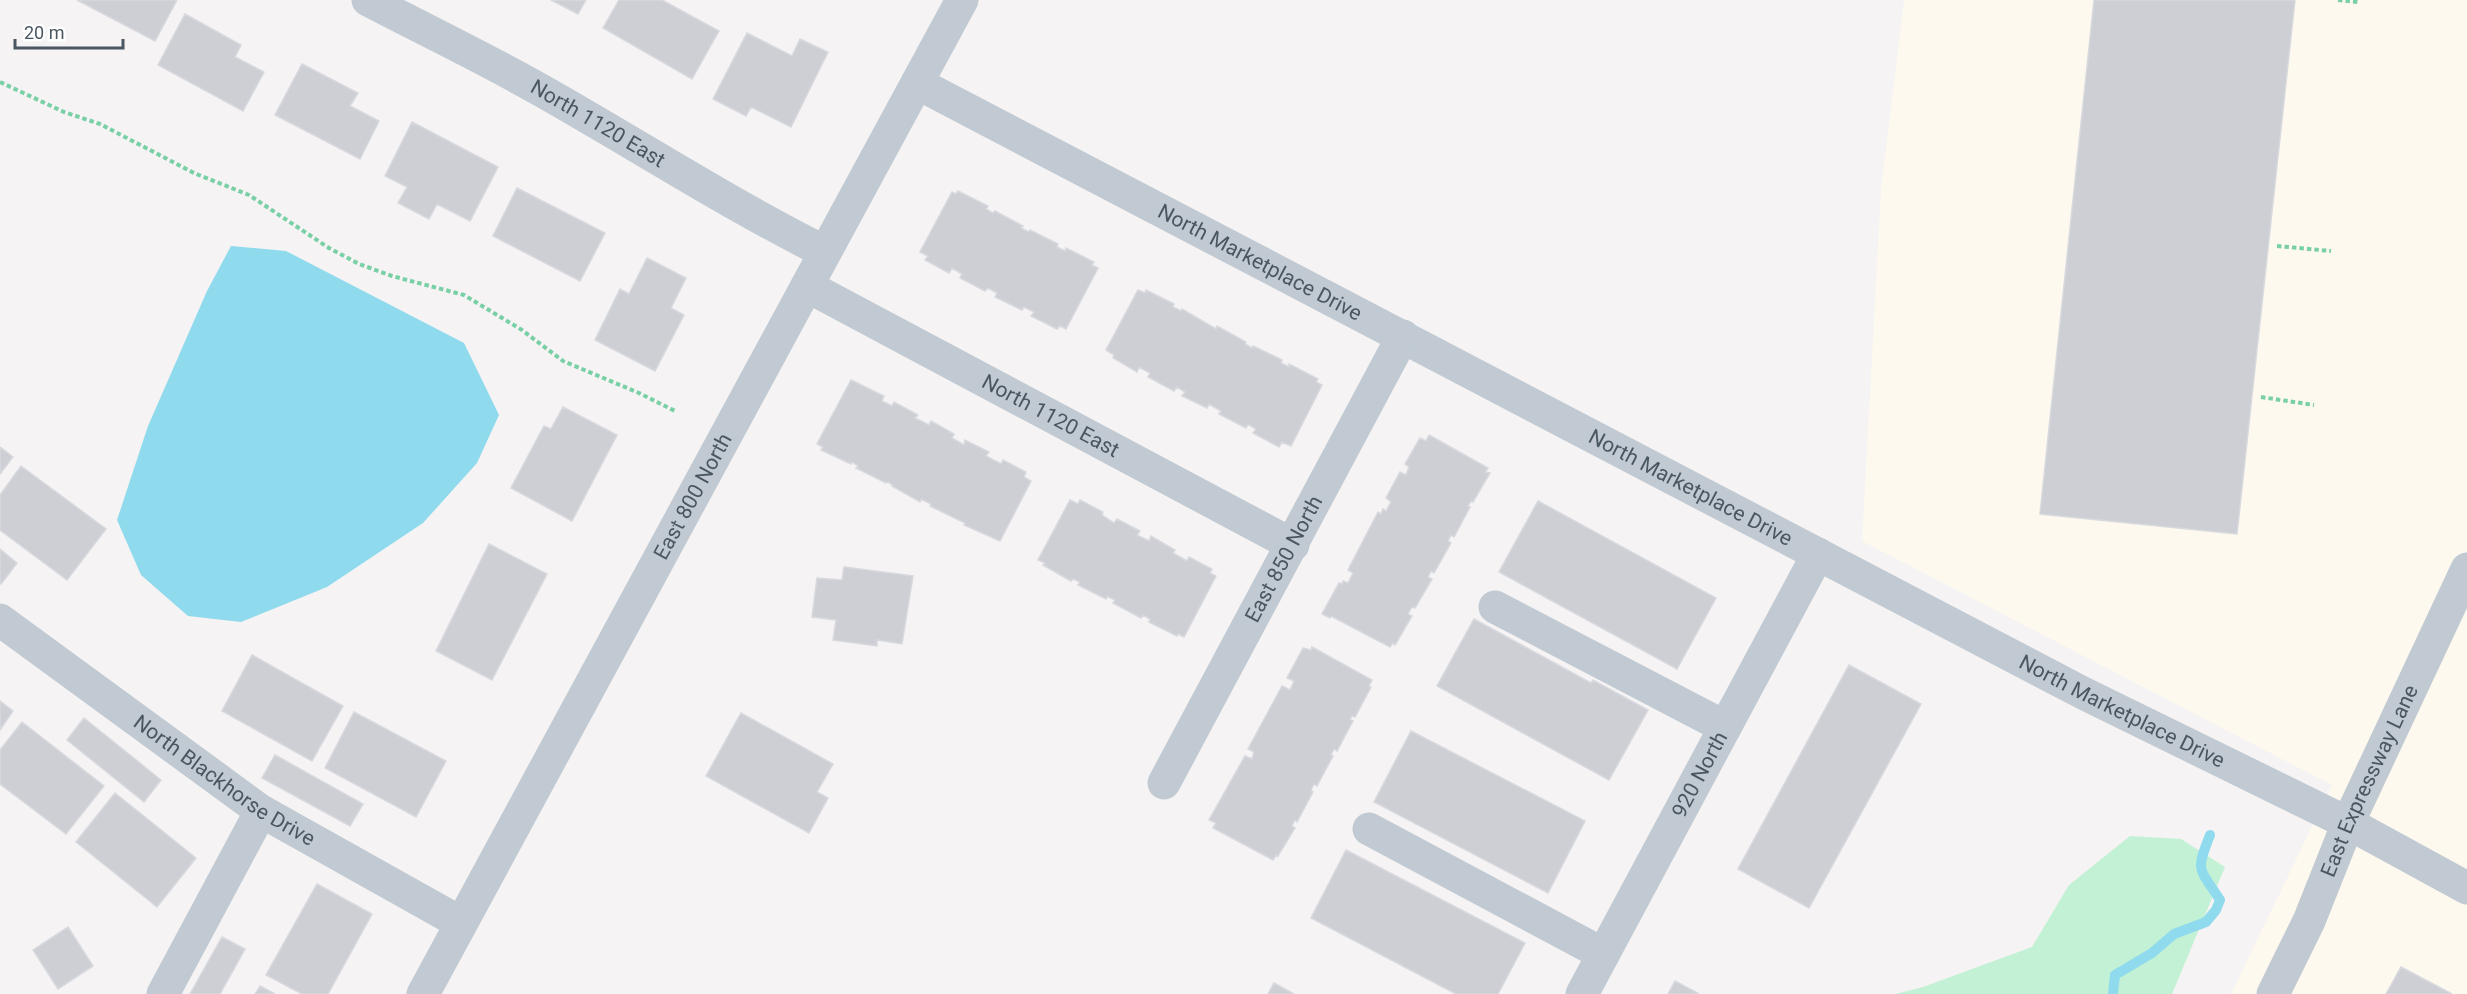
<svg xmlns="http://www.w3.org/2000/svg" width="2467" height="994" viewBox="0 0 2467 994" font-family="Roboto,sans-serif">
<rect width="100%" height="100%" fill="#f5f3f3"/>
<path fill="#fdf9ef" d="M 1904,0 L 2467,0 L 2467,994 L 2231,994 L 2332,785 L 1862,541 L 1881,190 Z"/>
<path fill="#c3f1d5" d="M 2130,836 L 2181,839 L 2225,867 L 2172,994 L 1896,994 L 1923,987 L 2032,947 L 2069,885 Z"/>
<path fill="#90daee" d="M 231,246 L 286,251 L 464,343 L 499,415 L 477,463 L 423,523 L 327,587 L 241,622 L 188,616 L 141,575 L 117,520 L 148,426 L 207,291 Z"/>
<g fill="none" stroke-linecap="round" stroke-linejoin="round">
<path stroke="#90daee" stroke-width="10" d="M 2113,994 L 2115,975 L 2152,953 L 2174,934 L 2206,922 L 2216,910 L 2220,900 C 2199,867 2195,873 2210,835"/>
</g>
<path fill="#cdcfd5" stroke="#d7d9de" stroke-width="1.5" d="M 77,0 L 177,0 L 155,41 Z
M 551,0 L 586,0 L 578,14 Z
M 619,0 L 662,0 L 719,31 L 692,79 L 603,28 Z
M 2094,0 L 2295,0 L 2237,534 L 2040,514 Z
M 185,14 L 241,45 L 235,57 L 264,72 L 243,111 L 158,65 Z
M 747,33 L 792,56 L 800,39 L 828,52 L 791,127 L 751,107 L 746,116 L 713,99 Z
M 302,64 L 358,93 L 350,106 L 379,121 L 360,159 L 275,115 Z
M 412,122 L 498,167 L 470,221 L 437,204 L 429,219 L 398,203 L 407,187 L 385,176 Z
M 517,188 L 605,233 L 580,281 L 493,236 Z
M 958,191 L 988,206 L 986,209 L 993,213 L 995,211 L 1023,226 L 1021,228 L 1029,232 L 1030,230 L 1058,244 L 1057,247 L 1065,251 L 1066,248 L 1094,262 L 1092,265 L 1098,268 L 1066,329 L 1060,326 L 1057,329 L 1031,316 L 1034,312 L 1024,307 L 1022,310 L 995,297 L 997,293 L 988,288 L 985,291 L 960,278 L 962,274 L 952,268 L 949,273 L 925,260 L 928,256 L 920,252 L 952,192 L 956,194 Z
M 647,258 L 686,278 L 671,308 L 684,315 L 655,371 L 595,340 L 620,289 L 629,294 Z
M 1138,290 L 1145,293 L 1146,290 L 1174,304 L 1173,307 L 1181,311 L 1182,309 L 1216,329 L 1217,326 L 1246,342 L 1245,344 L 1252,348 L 1253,346 L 1282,360 L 1281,363 L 1289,367 L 1289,364 L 1318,379 L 1316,382 L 1322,385 L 1291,446 L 1282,442 L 1279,447 L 1253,433 L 1256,429 L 1248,424 L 1246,428 L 1219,414 L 1221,411 L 1209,404 L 1207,408 L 1182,396 L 1185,392 L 1177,387 L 1174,391 L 1148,377 L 1150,373 L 1139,367 L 1137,372 L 1113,358 L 1114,355 L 1106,350 Z
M 851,380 L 884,396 L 882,401 L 892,406 L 894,402 L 918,415 L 915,418 L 929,425 L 931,421 L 954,434 L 952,438 L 964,445 L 965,440 L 989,452 L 986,456 L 1001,464 L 1003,460 L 1026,472 L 1024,477 L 1031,481 L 1000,541 L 964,525 L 965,523 L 930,506 L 931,504 L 921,499 L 920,502 L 892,486 L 893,485 L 888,482 L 886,483 L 856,468 L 858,466 L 852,462 L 851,464 L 821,450 L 823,447 L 817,444 Z
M 563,407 L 617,435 L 572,521 L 511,488 L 544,426 L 551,429 Z
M 1429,435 L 1488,468 L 1485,472 L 1490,473 L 1473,502 L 1471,501 L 1468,506 L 1470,507 L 1454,537 L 1451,535 L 1448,541 L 1451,543 L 1434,573 L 1431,571 L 1428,577 L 1432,579 L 1415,608 L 1412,607 L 1408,614 L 1412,616 L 1395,645 L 1393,643 L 1390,647 L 1331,616 L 1330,618 L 1322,614 L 1339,583 L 1342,584 L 1343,581 L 1348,583 L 1353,573 L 1348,570 L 1378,512 L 1381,514 L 1383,509 L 1386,511 L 1391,502 L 1386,498 L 1400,472 L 1406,475 L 1409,467 L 1405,464 L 1420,438 L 1426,441 Z
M 0,447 L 13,457 L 0,474 Z
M 21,466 L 106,529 L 67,580 L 0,530 L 0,495 Z
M 1070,500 L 1078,504 L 1080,500 L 1103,512 L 1102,515 L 1114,523 L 1117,519 L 1140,531 L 1137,535 L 1149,541 L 1151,536 L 1175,550 L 1173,553 L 1187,561 L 1189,557 L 1212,569 L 1210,573 L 1216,576 L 1184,637 L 1178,634 L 1177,636 L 1149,622 L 1150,619 L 1143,615 L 1141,618 L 1113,603 L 1115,600 L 1107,596 L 1106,599 L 1078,585 L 1080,582 L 1073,579 L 1071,581 L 1043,565 L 1045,563 L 1038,560 Z
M 1538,501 L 1716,598 L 1677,669 L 1499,572 Z
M 489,544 L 547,574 L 492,680 L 436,651 Z
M 0,549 L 17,563 L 1,584 L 0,583 Z
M 844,567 L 913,576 L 902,644 L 877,640 L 877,646 L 833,640 L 836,620 L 812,617 L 817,578 L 842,580 Z
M 1474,619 L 1591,683 L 1593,680 L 1648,710 L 1609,780 L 1437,686 Z
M 1312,647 L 1372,680 L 1369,686 L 1371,687 L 1355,717 L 1352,716 L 1350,719 L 1353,721 L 1337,751 L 1334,749 L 1331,755 L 1333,756 L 1317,786 L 1314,784 L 1311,790 L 1313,792 L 1297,822 L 1295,820 L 1292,826 L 1295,828 L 1278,856 L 1276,855 L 1273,860 L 1213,828 L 1216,823 L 1209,820 L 1245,756 L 1252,759 L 1254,752 L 1248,749 L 1282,686 L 1290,690 L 1294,681 L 1287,678 L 1303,648 L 1311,650 Z
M 252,655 L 343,706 L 312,761 L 222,711 Z
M 1849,665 L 1921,704 L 1809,908 L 1738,869 Z
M 0,701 L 13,711 L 0,730 Z
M 354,712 L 446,761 L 416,817 L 325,768 Z
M 741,713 L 833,764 L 817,792 L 828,798 L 809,833 L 706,776 Z
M 84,718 L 161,780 L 144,802 L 67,740 Z
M 22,722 L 104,786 L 66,834 L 0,784 L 0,750 Z
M 1411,731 L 1585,821 L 1548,893 L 1374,802 Z
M 275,755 L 363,804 L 350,826 L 262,778 Z
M 115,793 L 196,858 L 157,907 L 76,842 Z
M 1346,850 L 1525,943 L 1498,994 L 1456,994 L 1311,918 Z
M 317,884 L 372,914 L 328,994 L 302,994 L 266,975 Z
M 68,927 L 93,966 L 58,989 L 33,950 Z
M 222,937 L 245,949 L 220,994 L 190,994 Z
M 2401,967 L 2452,994 L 2386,994 Z
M 1675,981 L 1699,994 L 1668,994 Z
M 1274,983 L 1294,994 L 1268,994 Z
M 260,986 L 275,994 L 255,994 Z"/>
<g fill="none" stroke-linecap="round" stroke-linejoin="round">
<path stroke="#7ad0a6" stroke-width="4" stroke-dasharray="4.5 3" stroke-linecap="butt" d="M 2338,0 L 2358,2
M 0,82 L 64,112 L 100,124 L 194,173 L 249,195 L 329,248 L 359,264 L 392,276 L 464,295 L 522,330 L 563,361 L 639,393 L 675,411
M 2277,246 L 2331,251
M 2261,397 L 2314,405"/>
<g stroke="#c1cad2" stroke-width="33">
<path id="s1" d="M 368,0 C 431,33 497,64 558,100 C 647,151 733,206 825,252"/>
<path id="s2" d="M 917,83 L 2083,693 L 2348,823 L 2467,888"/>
<path id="s3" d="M 807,286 L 1293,545"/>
<path d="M 1495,607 L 1725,727"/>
<path id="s4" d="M 0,620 L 261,811 L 461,923"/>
<path id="s5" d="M 1164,783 L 1403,336"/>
<path d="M 1369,829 L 1603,954"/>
<path d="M 163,994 L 261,811"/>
<path id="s6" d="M 423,994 L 962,0"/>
<path id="s7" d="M 1582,994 L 1818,554"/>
<path id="s8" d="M 2273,994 L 2309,921 L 2348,823 L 2467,569"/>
</g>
</g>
<g text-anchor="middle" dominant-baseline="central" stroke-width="6" stroke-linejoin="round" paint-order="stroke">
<g font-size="21" fill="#4a5661" stroke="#fff">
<text stroke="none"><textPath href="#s1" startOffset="261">North 1120 East</textPath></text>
<text stroke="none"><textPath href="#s2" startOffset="387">North Marketplace Drive</textPath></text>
<text stroke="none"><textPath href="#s3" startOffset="276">North 1120 East</textPath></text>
<text stroke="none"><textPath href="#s2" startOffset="873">North Marketplace Drive</textPath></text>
<text stroke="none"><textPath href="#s6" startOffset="566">East 800 North</textPath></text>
<text stroke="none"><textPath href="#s5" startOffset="254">East 850 North</textPath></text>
<text stroke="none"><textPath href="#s2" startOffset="1359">North Marketplace Drive</textPath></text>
<text stroke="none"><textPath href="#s7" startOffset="249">920 North</textPath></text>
<text stroke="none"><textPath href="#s4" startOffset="276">North Blackhorse Drive</textPath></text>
<text stroke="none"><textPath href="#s8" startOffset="234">East Expressway Lane</textPath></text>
</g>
</g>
<path d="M15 39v9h108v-9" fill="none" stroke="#4a5661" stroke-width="3"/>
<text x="24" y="39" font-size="18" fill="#4a5661" stroke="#ffffff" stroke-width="4.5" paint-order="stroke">20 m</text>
</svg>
